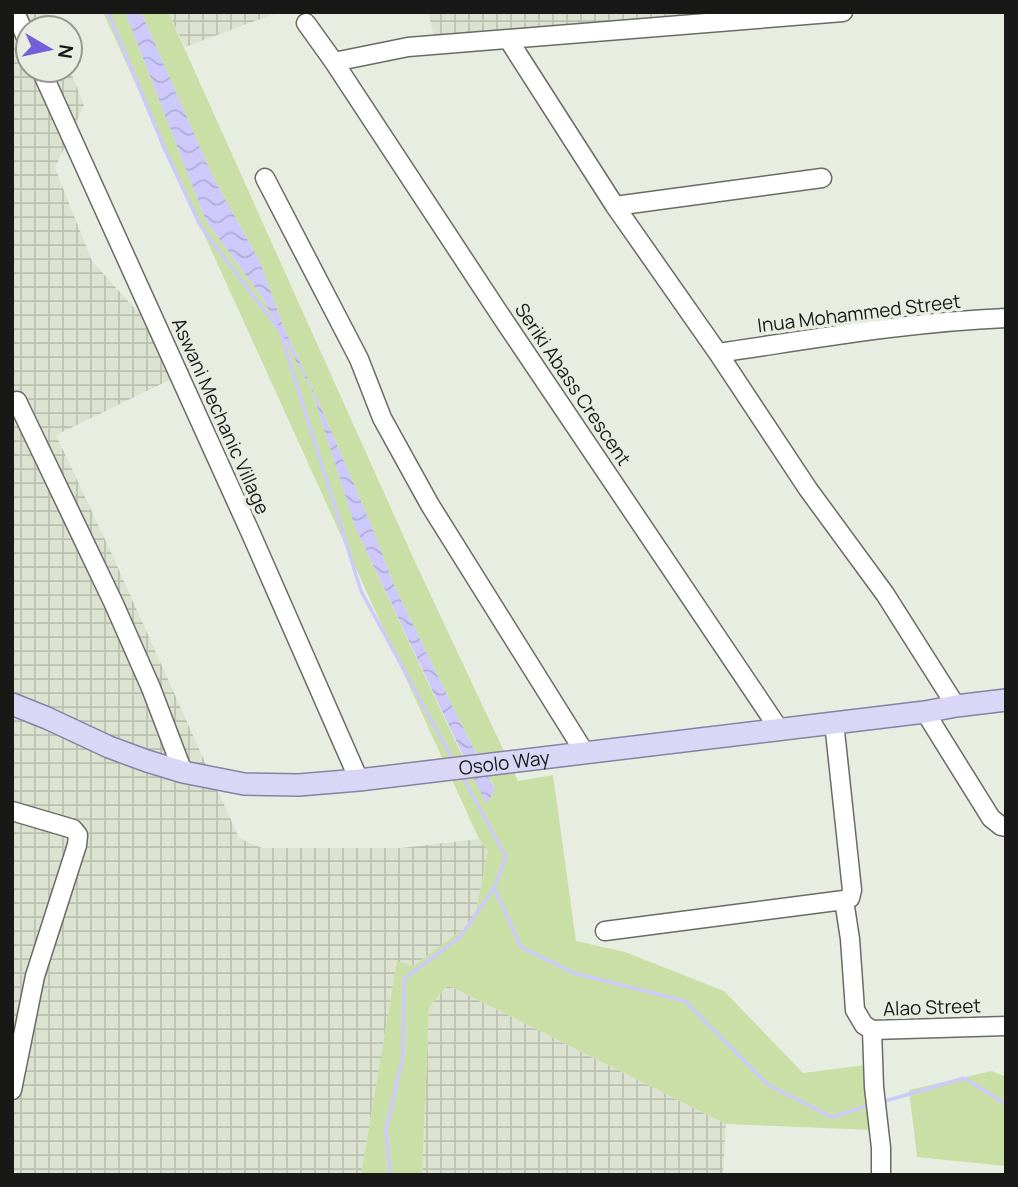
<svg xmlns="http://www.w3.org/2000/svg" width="1018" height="1187" viewBox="0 0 1018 1187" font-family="Manrope,sans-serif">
<defs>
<pattern id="industrial-grid" width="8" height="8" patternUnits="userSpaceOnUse" patternTransform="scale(1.75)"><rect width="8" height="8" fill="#dbe2d0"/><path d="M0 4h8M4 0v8" fill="none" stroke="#bbc1b2"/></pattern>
<pattern id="water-waves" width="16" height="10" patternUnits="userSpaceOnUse" patternTransform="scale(1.75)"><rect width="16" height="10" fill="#cdcafb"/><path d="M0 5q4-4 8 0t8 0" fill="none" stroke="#afadd6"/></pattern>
</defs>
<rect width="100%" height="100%" fill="#e8ede2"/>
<path fill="url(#industrial-grid)" d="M 12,12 L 47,12 L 53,28 L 28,28 L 28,70 L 70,70 L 84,105 L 55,168 L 92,261 L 190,370 L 56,435 L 110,550 L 239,838 L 262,848 L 401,848 L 479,839 L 488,851 L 474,921 L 413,966 L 397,962 L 361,1175 L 12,1175 Z
M 168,12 L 279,12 L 185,47 Z
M 428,12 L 773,12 L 434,36 Z
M 448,985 L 726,1124 L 723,1175 L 422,1175 L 429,1007 Z"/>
<path fill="#c9dfa5" d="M 103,12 L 125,12 L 206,221 L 262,297 L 312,391 L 355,527 L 466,764 L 495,789 L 460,722 L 394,585 L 370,522 L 319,403 L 283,326 L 260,262 L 213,177 L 141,12 L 168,12 L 416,564 L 518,781 L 553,775 L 576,941 L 625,952 L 724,991 L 803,1073 L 881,1063 L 873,1130 L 726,1124 L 448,985 L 429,1007 L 422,1175 L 361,1175 L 397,961 L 413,966 L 474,921 L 488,851 L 479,839 Z
M 992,1071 L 1006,1077 L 1006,1166 L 917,1157 L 909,1090 Z"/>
<path fill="url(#water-waves)" d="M 125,12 L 141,12 L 213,177 L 260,262 L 283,326 L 319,403 L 370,522 L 394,585 L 460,722 L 495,790 L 486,804 L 355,527 L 312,391 L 262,297 L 206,221 Z"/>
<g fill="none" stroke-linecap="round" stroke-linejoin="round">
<path stroke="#cdcafb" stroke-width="3.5" d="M 108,12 L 165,150 L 201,227 L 280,331 L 361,591 L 453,760
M 494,888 L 521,947 L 574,973 L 685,1001 L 767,1084 L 832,1117 L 871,1105
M 882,1102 L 964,1078 L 1006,1104
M 390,1175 L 386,1130 L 403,1056 L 404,979 L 460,937 L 494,888 L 506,857 L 462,776"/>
<defs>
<path id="minor" d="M 15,12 L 28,42
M 306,23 L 334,62 L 408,47 L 843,12
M 508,39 L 615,206 L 718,353 L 808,489 L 885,594 L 956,706
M 334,62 L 499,313 L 779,729
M 41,70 L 252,536 L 359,780
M 265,178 L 359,359 L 382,418 L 430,505 L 585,753
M 615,206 L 822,178
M 718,353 C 814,339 909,322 1006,318
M 17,401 L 114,604 L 151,688 L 183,772
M 925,712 L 991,818 L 1001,826 L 1006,827
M 12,811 L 73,829 L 78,835 L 77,845 L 35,976 L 12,1090
M 844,900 L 850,939 L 855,1010 L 864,1025 L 872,1030 L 1006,1026
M 605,931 L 844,900 L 850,898 L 852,890 L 834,722
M 872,1030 L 874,1087 L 881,1148 L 881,1175"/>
<g id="major">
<path id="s1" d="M 12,704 L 47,718 L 109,747 L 147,761 L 183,772 L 244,784 L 299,785 L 359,780 L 925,712 L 956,706 L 1006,700"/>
</g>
</defs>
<use href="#minor" stroke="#686c63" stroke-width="21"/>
<use href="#major" stroke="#8583a2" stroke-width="24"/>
<use href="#minor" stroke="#fff" stroke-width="18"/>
<use href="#major" stroke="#d9d7f5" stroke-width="21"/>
</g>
<g text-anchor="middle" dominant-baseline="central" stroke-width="7" stroke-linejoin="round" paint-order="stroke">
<g font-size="19" fill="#181916" stroke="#e8ede2">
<text transform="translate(859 313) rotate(-7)">Inua Mohammed Street</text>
<text transform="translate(573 384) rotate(56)">Seriki Abass Crescent</text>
<text transform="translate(221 416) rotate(66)">Aswani Mechanic Village</text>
<text stroke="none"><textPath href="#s1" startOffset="508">Osolo Way</textPath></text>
<text transform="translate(932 1007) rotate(-2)">Alao Street</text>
</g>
</g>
<rect width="1018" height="1187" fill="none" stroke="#181916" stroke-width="28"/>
<g transform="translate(49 49) rotate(99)"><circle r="33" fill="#e8ede2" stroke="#959890" stroke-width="2"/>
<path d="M0-5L12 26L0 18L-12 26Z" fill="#755fda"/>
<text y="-10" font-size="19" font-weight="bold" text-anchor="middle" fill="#181916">N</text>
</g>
</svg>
